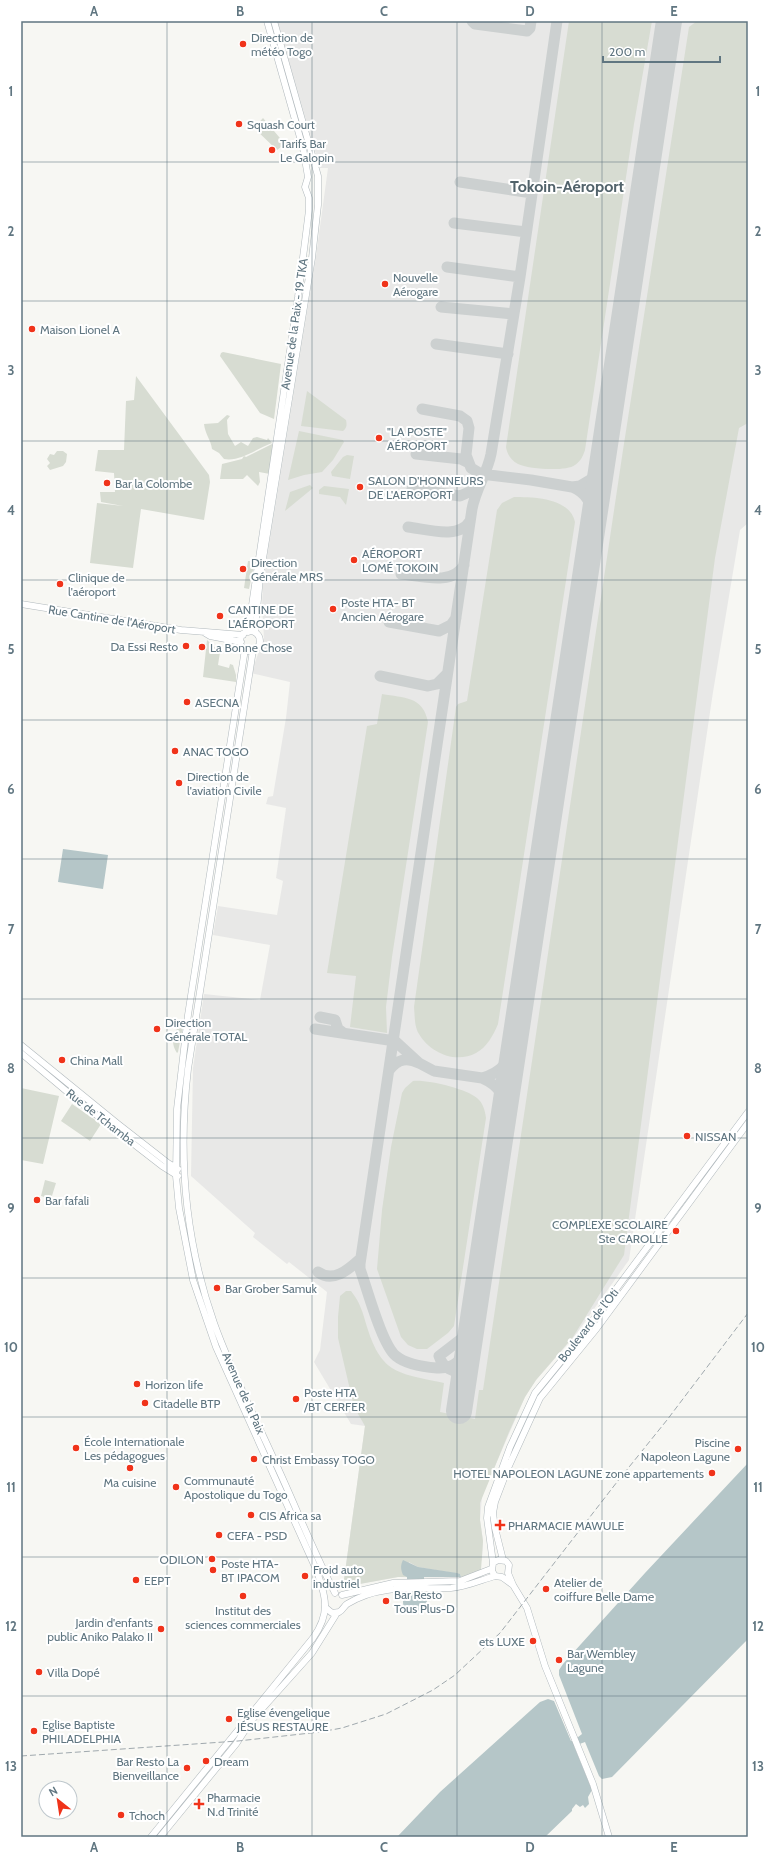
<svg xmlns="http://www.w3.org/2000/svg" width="769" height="1858" viewBox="0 0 769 1858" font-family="Cabin,sans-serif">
<rect width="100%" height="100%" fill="#f7f7f3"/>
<path fill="#e8e8e7" d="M 277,21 L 748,21 L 748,523 L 740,530 L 713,692 L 629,1260 L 574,1337 L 536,1380 L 525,1397 L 482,1496 L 480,1520 L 483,1541 L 482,1560 L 462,1578 L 398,1577 L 343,1587 L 365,1426 L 351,1424 L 314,1362 L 320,1350 L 327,1292 L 289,1262 L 287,1264 L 253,1237 L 255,1233 L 191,1176 L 193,1068 L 204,994 L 260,1000 L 270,945 L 213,935 L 218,906 L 277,915 L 283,881 L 276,878 L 286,808 L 266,804 L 268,797 L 273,796 L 286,718 L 290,682 L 251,673 L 264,638 L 262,606 L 263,581 L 316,256 L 328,168 L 320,168 Z"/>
<path fill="#d7dcd2" d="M 569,21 L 652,21 L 634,124 L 585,450 C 583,456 581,461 575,465 C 566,472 528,469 518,464 C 511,460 507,454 506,447 Z
M 697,21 L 748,21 L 748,423 L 739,428 L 715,558 L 624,1255 L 573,1337 L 536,1380 L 525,1397 L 509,1432 L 480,1503 L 480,1520 L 483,1541 L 481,1570 L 462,1578 L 460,1574 L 418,1567 L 409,1562 L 407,1577 L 398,1577 L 343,1587 L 365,1426 L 354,1407 L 338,1338 L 338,1317 L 340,1296 L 346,1291 L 351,1291 C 360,1302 363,1313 367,1327 C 382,1375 399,1373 444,1383 L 440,1412 L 475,1419 L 479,1390 L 483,1390 L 623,450 L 689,27 Z
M 263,118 L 285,144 L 277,150 L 254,128 Z
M 223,352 L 281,364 L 274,419 L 260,413 L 220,356 L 221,353 Z
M 136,376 L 209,475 L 210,482 L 204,520 L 141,509 L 133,568 L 90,563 L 97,503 L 123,506 L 101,502 L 100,492 L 115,492 L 114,473 L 95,471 L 98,450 L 124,450 L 126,401 L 134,400 Z
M 307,391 L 346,420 C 347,424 347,428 343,431 L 301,426 Z
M 227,415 L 230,416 L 227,420 L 228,434 L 235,446 L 241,442 L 248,446 L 253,438 L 257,437 L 267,440 L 268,438 L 272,443 C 258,448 240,462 224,459 L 219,453 L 212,449 C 211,440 205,434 204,424 L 218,423 Z
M 299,431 L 343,440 L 344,442 L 333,460 L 322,472 L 304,475 L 288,480 Z
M 272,444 L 275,448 L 270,474 L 259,472 L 260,482 L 258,486 L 247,475 L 243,479 L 220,479 L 222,464 L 242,459 L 244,456 L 246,457 Z
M 57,451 L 63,451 L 67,454 L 66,462 L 63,466 L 50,470 L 47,466 L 50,463 L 47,459 L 50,454 L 54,455 Z
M 347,455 L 354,456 L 350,479 L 332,476 L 331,472 L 343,457 Z
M 310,485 L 313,488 L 285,511 L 290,492 Z
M 324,486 L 349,489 L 346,505 L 340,497 L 319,494 L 319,490 Z
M 514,497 C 534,497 570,498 575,522 L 498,1024 C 493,1036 487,1047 476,1053 C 456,1064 430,1053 419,1034 C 414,1026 415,1016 414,1007 L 456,707 L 458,704 L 467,701 L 497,510 L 502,503 Z
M 248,561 L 255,561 L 249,589 L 244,588 Z
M 207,640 L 220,652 L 218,665 L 229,668 L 230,664 L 233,665 L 236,675 L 236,682 L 203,677 Z
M 382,694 C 404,698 423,696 428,722 L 392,957 L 386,1007 L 387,1033 L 350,1027 L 356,976 L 327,973 L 367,726 L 377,724 Z
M 184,1021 L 178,1052 L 177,1053 C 169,1041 174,1030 184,1021 Z
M 413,1081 C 426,1079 467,1089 477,1098 C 483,1103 485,1110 486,1118 L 454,1326 L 448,1333 L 427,1349 L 417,1349 L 408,1345 L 401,1337 L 377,1269 L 382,1210 L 391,1147 L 402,1093 L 405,1088 Z
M 21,1088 L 59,1096 L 43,1164 L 21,1160 Z
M 72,1104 L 101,1124 L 90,1141 L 61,1121 Z
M 45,1180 L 56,1183 L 51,1199 L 41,1196 Z"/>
<path fill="#b5c6c8" d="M 63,849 L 108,855 L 103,889 L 58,882 Z
M 748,1463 L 748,1639 L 612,1777 L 602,1779 L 599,1776 L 585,1742 L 574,1746 L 592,1790 L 588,1797 L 589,1804 L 585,1808 L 583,1805 L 580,1807 L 576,1804 L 572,1809 L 572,1811 L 545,1837 L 397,1837 L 440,1792 L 540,1702 L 548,1699 L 554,1701 L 571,1741 L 573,1741 L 582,1734 L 559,1675 L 559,1670 L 563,1664 L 645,1573 Z
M 403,1560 L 418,1567 L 457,1573 L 460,1574 L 461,1577 L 424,1577 L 425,1595 L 427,1602 C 422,1616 402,1617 403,1600 L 407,1595 L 407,1577 L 403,1575 C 401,1570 400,1566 403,1560 Z"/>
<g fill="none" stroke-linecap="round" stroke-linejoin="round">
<path stroke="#ccd0d0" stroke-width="11" d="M 472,21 L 475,24 L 527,31 L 530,28 L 531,21
M 460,182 L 532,193
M 454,223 L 526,232
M 447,267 L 520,277
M 441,307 L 514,314
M 436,344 L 508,354
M 422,409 L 460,416 L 467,421 L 469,428 L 466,455 L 471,468 L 481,474 L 531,480 L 572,487 L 580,486 L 595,477 L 602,463
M 416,454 L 461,459 L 467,462
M 572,487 C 587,493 592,504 593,520
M 412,489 L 460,496 L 469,492 L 479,485
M 408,527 C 426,529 459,540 470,521
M 401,574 C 421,576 453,586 464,565
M 389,622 L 439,631 L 451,625 L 456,618
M 380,676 L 428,686 L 437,684 L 447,674
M 320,1017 L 335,1020 L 338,1029 L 342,1032
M 315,1029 L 395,1041 L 419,1063 L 434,1071 L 482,1078
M 390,1069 C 398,1059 407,1057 419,1063
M 504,1117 C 504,1096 502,1087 482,1078 C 501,1073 510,1062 514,1043
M 318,1272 C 333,1283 348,1270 360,1259
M 469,1345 C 462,1360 454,1369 437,1368 C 424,1367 407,1365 396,1356 C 382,1345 367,1288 360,1269 L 360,1264 L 472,509 C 476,488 487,474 491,454 L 520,277 L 557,21
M 465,1369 C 454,1376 442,1366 439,1356 L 465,1336 L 472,1323"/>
<path stroke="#ccd0d0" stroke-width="26" d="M 459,1411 L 669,21"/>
<defs>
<path id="secondary" d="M 21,604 L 181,630 L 243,635
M240 641a10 10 0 1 1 20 0a10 10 0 1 1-20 0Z
M 248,632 L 298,297 L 309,210 L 309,198 L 305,187 L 308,177 L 303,148 L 267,21
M 255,632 L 260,577 L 312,258 L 318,205 L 318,176 L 274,21
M 205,633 L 210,636 L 241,642
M 253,650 L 188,1069 C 178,1154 185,1241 214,1323 C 231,1371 255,1417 276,1464 C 296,1507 313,1551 335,1593
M 21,1045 L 118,1124 L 168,1163 L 178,1169
M 21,1053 L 77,1100 L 162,1166 L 178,1176
M 503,1560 L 495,1528 L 493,1513 L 495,1502 L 508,1468 L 540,1398 L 597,1328 L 748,1123
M 493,1563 L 487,1518 L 488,1507 L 510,1447 L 535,1393 L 575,1344 L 748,1112
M 495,1576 L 492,1571 L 493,1563 L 498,1560 L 506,1561 L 509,1565 L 508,1573 L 513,1585 L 527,1608 L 545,1666 L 593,1784 L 609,1837
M 342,1595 L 393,1583 L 460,1581 L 491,1569
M 326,1608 L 332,1613 L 339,1612 C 343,1610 344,1606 347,1604 C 379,1584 415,1589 451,1588 C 466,1587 481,1580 495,1576 L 502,1577 L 513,1585
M 151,1837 L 313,1638 C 331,1613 326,1596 316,1569 L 216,1347 L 193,1280 L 179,1208 L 176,1176 L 177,1109 L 188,1015 L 245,649
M 160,1837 L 236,1744 L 251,1721 L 312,1653 L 337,1613"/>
</defs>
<use href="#secondary" stroke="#b1b9bd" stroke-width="7"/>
<use href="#secondary" stroke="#fff" stroke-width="6"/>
<path stroke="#a0a9ae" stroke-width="1" stroke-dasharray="6 3" stroke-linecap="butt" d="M 21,1756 L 238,1741 L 320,1732 L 342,1728 L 386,1714 L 433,1690 L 455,1675 L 500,1633 L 617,1482 L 667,1420 L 748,1313"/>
</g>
<path fill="none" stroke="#607681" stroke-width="1" stroke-opacity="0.55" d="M 167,21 L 167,1837M 312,21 L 312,1837M 457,21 L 457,1837M 602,21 L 602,1837M 21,162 L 748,162M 21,301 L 748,301M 21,441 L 748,441M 21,580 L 748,580M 21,720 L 748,720M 21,859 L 748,859M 21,999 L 748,999M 21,1138 L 748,1138M 21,1278 L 748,1278M 21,1417 L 748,1417M 21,1557 L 748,1557M 21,1696 L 748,1696"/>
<g fill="#f0331a" stroke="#fff" stroke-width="1.5">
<circle cx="243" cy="44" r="4"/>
<circle cx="239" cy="124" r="4"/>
<circle cx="272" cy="150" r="4"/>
<circle cx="385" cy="284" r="4"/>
<circle cx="32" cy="329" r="4"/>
<circle cx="379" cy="438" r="4"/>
<circle cx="107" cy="483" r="4"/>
<circle cx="360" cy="487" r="4"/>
<circle cx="354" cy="560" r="4"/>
<circle cx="243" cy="569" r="4"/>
<circle cx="60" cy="584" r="4"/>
<circle cx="333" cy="609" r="4"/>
<circle cx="220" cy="616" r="4"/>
<circle cx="186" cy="646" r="4"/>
<circle cx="202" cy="647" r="4"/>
<circle cx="187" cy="702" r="4"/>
<circle cx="175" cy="751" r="4"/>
<circle cx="179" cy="783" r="4"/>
<circle cx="157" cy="1029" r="4"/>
<circle cx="62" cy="1060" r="4"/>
<circle cx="687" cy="1136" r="4"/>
<circle cx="37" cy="1200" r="4"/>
<circle cx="676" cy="1231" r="4"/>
<circle cx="217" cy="1288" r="4"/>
<circle cx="137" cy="1384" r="4"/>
<circle cx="296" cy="1399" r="4"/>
<circle cx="145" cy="1403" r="4"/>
<circle cx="76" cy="1448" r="4"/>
<circle cx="738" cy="1449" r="4"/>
<circle cx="254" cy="1459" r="4"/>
<circle cx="130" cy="1468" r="4"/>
<circle cx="712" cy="1473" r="4"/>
<circle cx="176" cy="1487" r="4"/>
<circle cx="251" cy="1515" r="4"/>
<path d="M498 1519h4v4h4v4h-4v4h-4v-4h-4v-4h4z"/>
<circle cx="219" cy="1535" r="4"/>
<circle cx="212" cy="1559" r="4"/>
<circle cx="213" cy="1570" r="4"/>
<circle cx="305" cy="1576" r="4"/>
<circle cx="136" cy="1580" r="4"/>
<circle cx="546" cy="1589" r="4"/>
<circle cx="243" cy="1596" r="4"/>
<circle cx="386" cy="1601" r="4"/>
<circle cx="161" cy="1629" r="4"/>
<circle cx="533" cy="1641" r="4"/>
<circle cx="559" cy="1660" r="4"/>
<circle cx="39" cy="1672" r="4"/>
<circle cx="229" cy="1719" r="4"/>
<circle cx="34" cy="1731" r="4"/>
<circle cx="206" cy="1761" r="4"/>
<circle cx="187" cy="1768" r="4"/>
<path d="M197 1798h4v4h4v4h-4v4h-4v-4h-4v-4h4z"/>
<circle cx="121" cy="1815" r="4"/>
</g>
<g text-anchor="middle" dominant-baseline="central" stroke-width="4" stroke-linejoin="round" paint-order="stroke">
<g font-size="12" fill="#607681" stroke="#fff" text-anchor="start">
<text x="251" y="37">Direction de<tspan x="251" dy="14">météo Togo</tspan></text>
<text x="247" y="124">Squash Court</text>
<text x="280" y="143">Tarifs Bar<tspan x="280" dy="14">Le Galopin</tspan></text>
<text x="393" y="277">Nouvelle<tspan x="393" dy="14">Aérogare</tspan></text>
<text x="40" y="329">Maison Lionel A</text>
<text x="387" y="431">"LA POSTE"<tspan x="387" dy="14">AÉROPORT</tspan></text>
<text x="368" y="480">SALON D'HONNEURS<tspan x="368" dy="14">DE L'AEROPORT</tspan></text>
<text x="115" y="483">Bar la Colombe</text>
<text x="362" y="553">AÉROPORT<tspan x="362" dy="14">LOMÉ TOKOIN</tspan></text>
<text x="251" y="562">Direction<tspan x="251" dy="14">Générale MRS</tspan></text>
<text x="68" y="577">Clinique de<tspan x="68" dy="14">l'aéroport</tspan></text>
<text x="341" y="602">Poste HTA- BT<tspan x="341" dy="14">Ancien Aérogare</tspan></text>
<text x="228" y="609">CANTINE DE<tspan x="228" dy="14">L'AÉROPORT</tspan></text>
<text x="178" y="646" text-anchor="end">Da Essi Resto</text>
<text x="210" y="647">La Bonne Chose</text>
<text x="195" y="702">ASECNA</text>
<text x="183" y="751">ANAC TOGO</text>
<text x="187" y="776">Direction de<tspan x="187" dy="14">l'aviation Civile</tspan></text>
<text x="165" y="1022">Direction<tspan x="165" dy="14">Générale TOTAL</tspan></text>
<text x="70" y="1060">China Mall</text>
<text x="695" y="1136">NISSAN</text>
<text x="45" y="1200">Bar fafali</text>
<text x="668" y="1224" text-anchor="end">COMPLEXE SCOLAIRE<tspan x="668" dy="14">Ste CAROLLE</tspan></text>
<text x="225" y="1288">Bar Grober Samuk</text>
<text x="145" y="1384">Horizon life</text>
<text x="304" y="1392">Poste HTA<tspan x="304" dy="14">/BT CERFER</tspan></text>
<text x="153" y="1403">Citadelle BTP</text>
<text x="84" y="1441">École Internationale<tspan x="84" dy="14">Les pédagogues</tspan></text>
<text x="730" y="1442" text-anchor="end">Piscine<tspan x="730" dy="14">Napoleon Lagune</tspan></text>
<text x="262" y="1459">Christ Embassy TOGO</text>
<text x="704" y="1473" text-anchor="end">HOTEL NAPOLEON LAGUNE zone appartements</text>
<text x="184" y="1480">Communauté<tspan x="184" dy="14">Apostolique du Togo</tspan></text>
<text x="130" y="1482" text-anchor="middle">Ma cuisine</text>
<text x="259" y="1515">CIS Africa sa</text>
<text x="508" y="1525">PHARMACIE MAWULE</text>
<text x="227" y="1535">CEFA - PSD</text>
<text x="204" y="1559" text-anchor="end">ODILON</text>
<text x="221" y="1563">Poste HTA-<tspan x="221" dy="14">BT IPACOM</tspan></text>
<text x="313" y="1569">Froid auto<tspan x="313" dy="14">industriel</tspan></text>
<text x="144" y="1580">EEPT</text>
<text x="554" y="1582">Atelier de<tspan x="554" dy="14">coiffure Belle Dame</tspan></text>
<text x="394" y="1594">Bar Resto<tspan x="394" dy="14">Tous Plus-D</tspan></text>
<text x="243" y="1610" text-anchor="middle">Institut des<tspan x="243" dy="14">sciences commerciales</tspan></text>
<text x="153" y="1622" text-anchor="end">Jardin d'enfants<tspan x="153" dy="14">public Aniko Palako II</tspan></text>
<text x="525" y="1641" text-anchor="end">ets LUXE</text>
<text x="567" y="1653">Bar Wembley<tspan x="567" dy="14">Lagune</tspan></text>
<text x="47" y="1672">Villa Dopé</text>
<text x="237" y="1712">Eglise évengelique<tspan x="237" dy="14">JÉSUS RESTAURE</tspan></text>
<text x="42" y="1724">Eglise Baptiste<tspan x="42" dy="14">PHILADELPHIA</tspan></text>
<text x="179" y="1761" text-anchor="end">Bar Resto La<tspan x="179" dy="14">Bienveillance</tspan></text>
<text x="214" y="1761">Dream</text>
<text x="207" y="1797">Pharmacie<tspan x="207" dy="14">N.d Trinité</tspan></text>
<text x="129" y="1815">Tchoch</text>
</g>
<g font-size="12" fill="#607681" stroke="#fff">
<text transform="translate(294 324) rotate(-82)">Avenue de la Paix - 19 TKA</text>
<text transform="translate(112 619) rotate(9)">Rue Cantine de l'Aéroport</text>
<text transform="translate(101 1117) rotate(38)">Rue de Tchamba</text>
<text transform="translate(588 1325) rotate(-52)">Boulevard de l'Oti</text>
<text transform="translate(244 1393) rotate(66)">Avenue de la Paix</text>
</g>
<g font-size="16" font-weight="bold" fill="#52636b" stroke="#fff">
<text x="567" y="186">Tokoin-Aéroport</text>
</g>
</g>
<rect width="769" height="1858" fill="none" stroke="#ffffff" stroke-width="44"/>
<g transform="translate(58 1800) rotate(330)"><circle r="19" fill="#ffffff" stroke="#bfc8cd"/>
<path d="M0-3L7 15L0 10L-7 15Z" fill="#f0331a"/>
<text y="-6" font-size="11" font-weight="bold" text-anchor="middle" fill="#607681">N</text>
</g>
<path d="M603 56v6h117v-6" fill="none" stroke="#607681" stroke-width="2"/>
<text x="609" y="56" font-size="12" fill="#607681" stroke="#ffffff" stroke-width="3" paint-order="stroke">200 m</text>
<rect x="22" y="22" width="725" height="1814" fill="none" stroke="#607681" stroke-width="1.5"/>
<g font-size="13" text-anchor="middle" font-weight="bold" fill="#607681">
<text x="94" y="16">A</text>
<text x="240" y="16">B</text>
<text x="384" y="16">C</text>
<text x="530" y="16">D</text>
<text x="674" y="16">E</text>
<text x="11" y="96">1</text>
<text x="758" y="96">1</text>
<text x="11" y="236">2</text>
<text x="758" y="236">2</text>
<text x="11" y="375">3</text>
<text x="758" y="375">3</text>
<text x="11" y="515">4</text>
<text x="758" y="515">4</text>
<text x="11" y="654">5</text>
<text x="758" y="654">5</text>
<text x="11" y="794">6</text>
<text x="758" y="794">6</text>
<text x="11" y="934">7</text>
<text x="758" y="934">7</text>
<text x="11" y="1073">8</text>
<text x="758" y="1073">8</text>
<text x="11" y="1213">9</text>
<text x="758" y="1213">9</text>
<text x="11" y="1352">10</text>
<text x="758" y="1352">10</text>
<text x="11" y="1492">11</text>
<text x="758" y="1492">11</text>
<text x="11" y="1631">12</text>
<text x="758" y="1631">12</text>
<text x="11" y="1771">13</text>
<text x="758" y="1771">13</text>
<text x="94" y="1852">A</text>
<text x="240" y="1852">B</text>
<text x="384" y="1852">C</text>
<text x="530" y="1852">D</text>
<text x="674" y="1852">E</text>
</g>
</svg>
